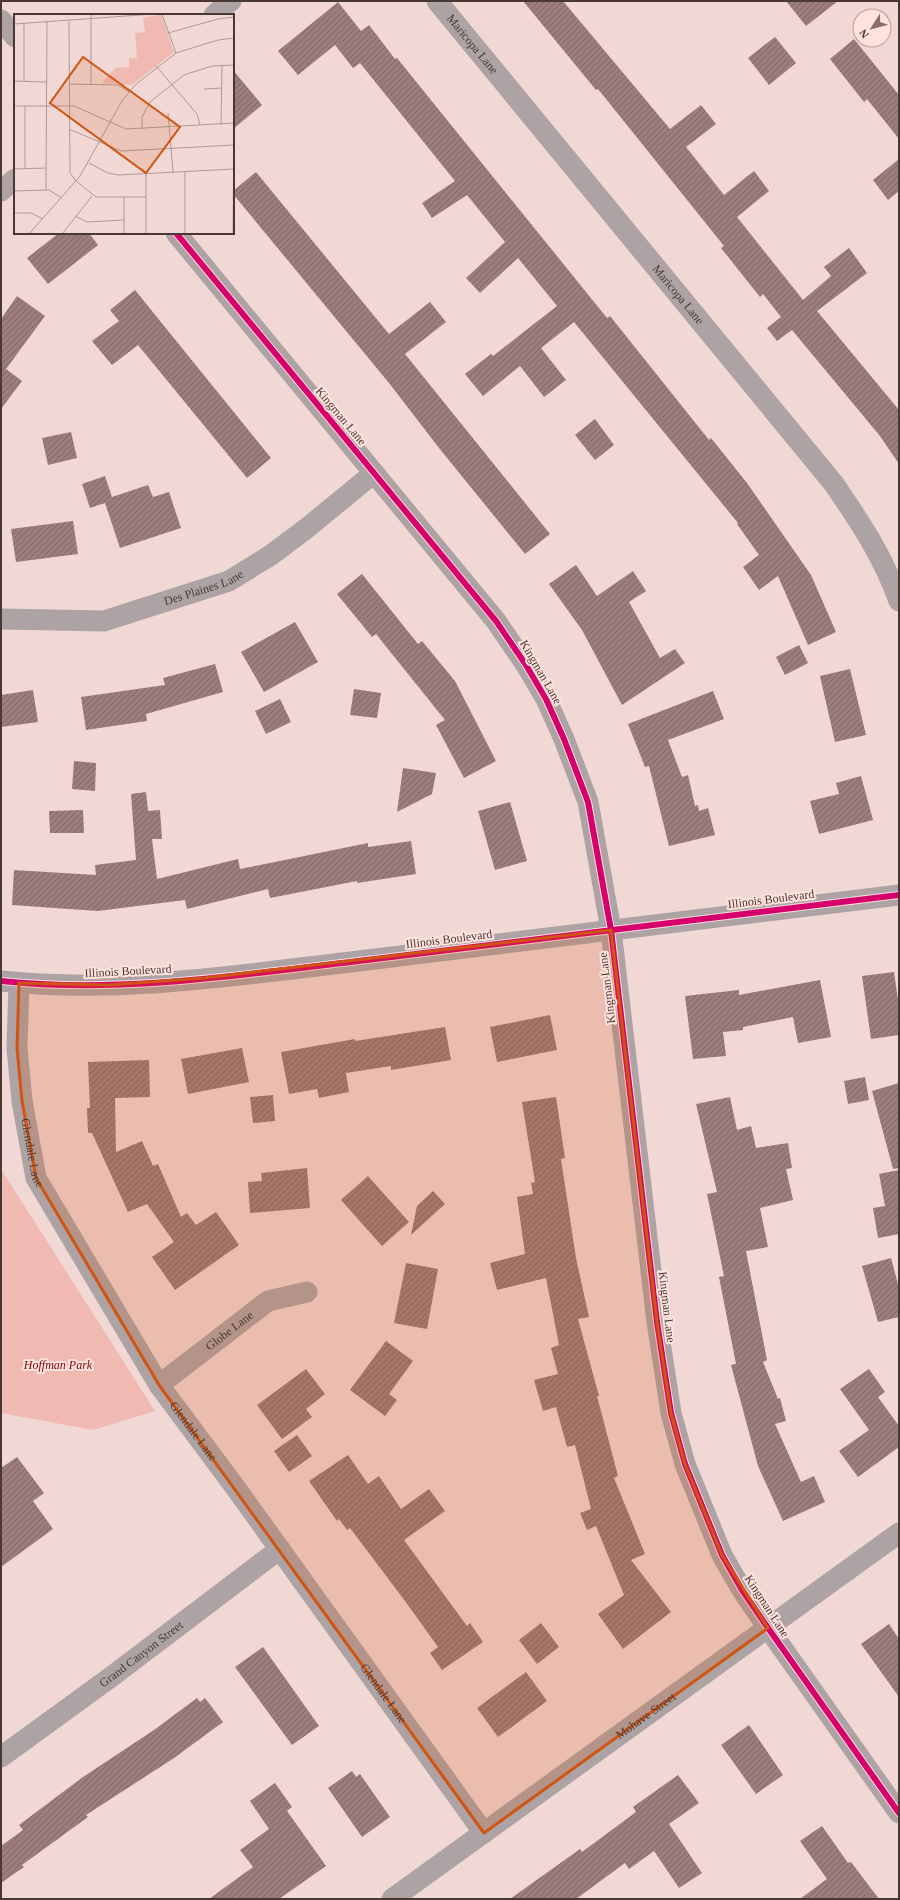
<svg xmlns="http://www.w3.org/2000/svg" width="900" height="1900" viewBox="0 0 900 1900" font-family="Georgia,serif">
<defs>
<pattern id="building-hatch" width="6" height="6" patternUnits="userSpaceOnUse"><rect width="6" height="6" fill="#9c7d7b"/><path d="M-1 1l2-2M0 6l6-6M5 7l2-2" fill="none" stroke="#816766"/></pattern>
</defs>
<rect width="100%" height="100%" fill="#f1d8d5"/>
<path fill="#f0bab3" d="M 1,1169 L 155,1411 L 93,1430 L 1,1413 Z"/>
<path fill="url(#building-hatch)" d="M 523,1 L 563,1 L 670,129 L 701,105 L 716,124 L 686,147 L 724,195 L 754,171 L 769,191 L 737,217 L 803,300 L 831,276 L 824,267 L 849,248 L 867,273 L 817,311 L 899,410 L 899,464 L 880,436 L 792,330 L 777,341 L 767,328 L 781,317 L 763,294 L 760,297 L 721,248 L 724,246 L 598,89 L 596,90 Z
M 786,1 L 838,1 L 806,26 Z
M 338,2 L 361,31 L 369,25 L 395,59 L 397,58 L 607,318 L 610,316 L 709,440 L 711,438 L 747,483 L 811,575 L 836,632 L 808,645 L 778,576 L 759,590 L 743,567 L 759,555 L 737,524 L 738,523 L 574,322 L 541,348 L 566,380 L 544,397 L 520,366 L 483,396 L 465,374 L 491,354 L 493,356 L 557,306 L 518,258 L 480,293 L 466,278 L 505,242 L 467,195 L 432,218 L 422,203 L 455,181 L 360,63 L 353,68 L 335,45 L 298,75 L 278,51 Z
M 775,37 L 796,63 L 769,85 L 748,58 Z
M 854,39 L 899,95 L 899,139 L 867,99 L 864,102 L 830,59 Z
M 233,70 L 262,105 L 233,129 Z
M 899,159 L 899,191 L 888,200 L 873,180 Z
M 256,172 L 389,334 L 430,302 L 446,322 L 405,354 L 550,534 L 525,554 L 439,448 L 389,383 L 233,194 L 233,191 Z
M 59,233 L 89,233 L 98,245 L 48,284 L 27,258 Z
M 135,290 L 271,458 L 247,478 L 138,345 L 112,365 L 92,341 L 119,321 L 110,310 Z
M 17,296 L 45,316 L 6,369 L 22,381 L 1,409 L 1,319 Z
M 595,419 L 614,445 L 595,460 L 575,435 Z
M 71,432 L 77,458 L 48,465 L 42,438 Z
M 105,476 L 112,497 L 148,485 L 153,497 L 169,492 L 181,528 L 120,548 L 105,503 L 90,508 L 82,484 Z
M 73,521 L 78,554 L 16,562 L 11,529 Z
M 576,565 L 597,596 L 633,571 L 646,591 L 629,602 L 660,658 L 675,649 L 685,663 L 622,705 L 582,630 L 549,584 Z
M 362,574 L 418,644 L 422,641 L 455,681 L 496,761 L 464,778 L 436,725 L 445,720 L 376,634 L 372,637 L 337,594 Z
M 295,622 L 318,662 L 264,692 L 241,652 Z
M 799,645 L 808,663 L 785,675 L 776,657 Z
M 215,664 L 223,692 L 146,714 L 147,721 L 86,730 L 81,697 L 165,685 L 163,678 Z
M 850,669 L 866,735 L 835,742 L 820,676 Z
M 354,689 L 381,693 L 377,718 L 350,715 Z
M 33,690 L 38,722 L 1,727 L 1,695 Z
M 713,691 L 724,719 L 668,740 L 682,777 L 688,775 L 695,806 L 698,805 L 699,811 L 708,808 L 715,835 L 669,846 L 649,766 L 645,767 L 628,724 Z
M 280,699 L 291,722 L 266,734 L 255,711 Z
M 74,761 L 96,763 L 95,791 L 72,789 Z
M 403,768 L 436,773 L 432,794 L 397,812 Z
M 861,776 L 873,820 L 819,834 L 810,801 L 839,794 L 836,783 Z
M 146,792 L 148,811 L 160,810 L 162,839 L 152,839 L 157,879 L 238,859 L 240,869 L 368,843 L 368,847 L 411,841 L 416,874 L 357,883 L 357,881 L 270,898 L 268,889 L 187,909 L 185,900 L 98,911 L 12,905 L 14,870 L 96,875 L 95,865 L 136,860 L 131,794 Z
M 510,802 L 527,861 L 495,870 L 478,811 Z
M 83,810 L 84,833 L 50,833 L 49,811 Z
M 894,972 L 899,1007 L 899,1035 L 871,1039 L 862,976 Z
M 820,980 L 831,1037 L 798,1043 L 793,1017 L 743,1027 L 743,1030 L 723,1032 L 726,1056 L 693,1059 L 685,996 L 739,990 L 739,995 Z
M 550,1015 L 557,1050 L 497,1062 L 490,1027 Z
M 445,1027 L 451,1060 L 391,1070 L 391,1066 L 346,1073 L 349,1092 L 319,1098 L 317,1089 L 289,1094 L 281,1052 L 355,1039 L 355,1041 Z
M 242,1048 L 249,1082 L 188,1094 L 181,1059 Z
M 149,1060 L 150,1097 L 115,1098 L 116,1152 L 142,1141 L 153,1166 L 158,1164 L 181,1217 L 187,1213 L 196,1225 L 216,1212 L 239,1245 L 175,1290 L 152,1257 L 174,1242 L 147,1204 L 128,1212 L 92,1133 L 88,1133 L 87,1108 L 90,1108 L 88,1062 Z
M 865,1077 L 869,1100 L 848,1104 L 844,1081 Z
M 899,1083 L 899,1168 L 893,1169 L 872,1091 Z
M 273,1095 L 275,1121 L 253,1123 L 250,1097 Z
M 556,1097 L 565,1158 L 561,1159 L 576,1258 L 589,1317 L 578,1319 L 599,1396 L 597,1396 L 618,1476 L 614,1478 L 645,1554 L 631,1560 L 671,1612 L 623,1649 L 598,1614 L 624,1595 L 596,1526 L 587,1530 L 580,1513 L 591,1509 L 575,1445 L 567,1447 L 556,1407 L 543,1411 L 534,1380 L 558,1374 L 551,1348 L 559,1345 L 546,1278 L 497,1290 L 490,1263 L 525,1254 L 517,1197 L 533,1194 L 531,1183 L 535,1182 L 522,1102 Z
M 730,1097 L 737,1130 L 751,1126 L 756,1148 L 788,1143 L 792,1168 L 786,1169 L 793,1200 L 760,1208 L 768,1247 L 746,1251 L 767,1360 L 763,1362 L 778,1399 L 780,1398 L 786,1421 L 775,1424 L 801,1482 L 814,1476 L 825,1502 L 783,1521 L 758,1466 L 731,1365 L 736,1364 L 719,1277 L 724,1276 L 707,1194 L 717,1192 L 696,1104 Z
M 307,1168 L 310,1208 L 250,1213 L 248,1182 L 262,1181 L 261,1173 Z
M 899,1170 L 899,1234 L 878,1238 L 873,1208 L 885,1206 L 879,1174 Z
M 368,1176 L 409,1222 L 382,1246 L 341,1200 Z
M 433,1191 L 445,1204 L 411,1235 L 417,1206 Z
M 891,1258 L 899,1288 L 899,1317 L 878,1322 L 862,1266 Z
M 406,1263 L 438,1269 L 427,1329 L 394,1323 Z
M 386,1341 L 413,1361 L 389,1394 L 397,1400 L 385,1416 L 350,1390 Z
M 306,1369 L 325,1394 L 306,1409 L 312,1417 L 282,1439 L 257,1405 Z
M 869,1369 L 885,1392 L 878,1397 L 899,1426 L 899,1447 L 858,1477 L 839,1451 L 869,1430 L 840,1389 Z
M 297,1435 L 312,1456 L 289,1472 L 274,1451 Z
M 348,1455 L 368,1484 L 379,1476 L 401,1509 L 429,1489 L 445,1511 L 404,1540 L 467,1626 L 470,1623 L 483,1642 L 442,1670 L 430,1653 L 438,1647 L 405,1601 L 350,1528 L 347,1530 L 339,1519 L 337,1521 L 309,1481 Z
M 17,1457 L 44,1493 L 33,1501 L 53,1529 L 1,1567 L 1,1468 Z
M 541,1623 L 559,1647 L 537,1664 L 519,1640 Z
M 889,1624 L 899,1639 L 899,1697 L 861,1644 Z
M 263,1647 L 319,1726 L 292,1745 L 235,1667 Z
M 526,1672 L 547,1701 L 498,1737 L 477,1708 Z
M 197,1698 L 200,1702 L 205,1698 L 223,1722 L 174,1758 L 86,1815 L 88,1817 L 22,1865 L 24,1867 L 1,1883 L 1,1846 L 23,1830 L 19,1825 L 83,1777 L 154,1730 Z
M 749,1725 L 783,1775 L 756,1794 L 721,1745 Z
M 352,1771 L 356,1777 L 360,1774 L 390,1817 L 362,1837 L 328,1788 Z
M 678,1775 L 699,1803 L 669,1824 L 702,1873 L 679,1888 L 654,1851 L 629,1869 L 625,1863 L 576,1899 L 510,1899 L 580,1849 L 582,1852 L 636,1812 L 633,1807 Z
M 275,1783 L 292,1807 L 287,1811 L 326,1866 L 279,1899 L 209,1899 L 253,1867 L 240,1850 L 269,1829 L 250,1801 Z
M 822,1826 L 848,1863 L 851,1862 L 879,1899 L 800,1899 L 827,1879 L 800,1841 Z"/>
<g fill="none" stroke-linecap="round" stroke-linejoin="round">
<g stroke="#ada3a5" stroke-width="21">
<path id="s1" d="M 437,1 L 834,484 C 860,522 884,558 899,601"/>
<path d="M 214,15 L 231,1"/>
<path d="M 1,20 L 15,37"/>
<path d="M 1,191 L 15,179"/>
<path d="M 176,233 L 496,621 L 526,665 L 546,699 L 564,739 L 588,802 L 611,930 L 657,1322 L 671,1413 L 685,1464 L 722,1555 L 742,1590 L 768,1628 L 899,1813"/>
<path id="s2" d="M 1,619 L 104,621 L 229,581 L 271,555 L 307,528 L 374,473"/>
<path d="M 1,981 C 123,994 246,974 367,960 C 545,939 722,916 899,895"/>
<path id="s3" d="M 19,983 L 17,1048 L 22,1101 L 36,1178 L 159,1385 L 235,1487 L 484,1833"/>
<path id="s4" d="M 159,1385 L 268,1301 L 307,1292"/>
<path id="s5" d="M 1,1757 L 111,1677 L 280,1549"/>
<path id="s6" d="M 392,1899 L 899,1533"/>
</g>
<defs>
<path id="cycleway" d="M 176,233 L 496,621 L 526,665 L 546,699 L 564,739 L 588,802 L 611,930 L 657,1322 L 671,1413 L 685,1464 L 722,1555 L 742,1590 L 768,1628 L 899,1813
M 1,981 C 123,994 246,974 367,960 C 545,939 722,916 899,895"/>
</defs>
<use href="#cycleway" stroke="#ffe2dd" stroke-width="8"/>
<use href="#cycleway" stroke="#d6006c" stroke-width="6"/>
</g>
<path fill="#d05412" fill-opacity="0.2" stroke="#d05412" stroke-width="3" stroke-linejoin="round" d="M 611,930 L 657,1322 L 671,1413 L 685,1464 L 722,1555 L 768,1628 L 484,1833 L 159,1385 L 36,1178 L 22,1101 L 17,1048 L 19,983 L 108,985 L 204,978 Z"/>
<g text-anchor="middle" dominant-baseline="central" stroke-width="4" stroke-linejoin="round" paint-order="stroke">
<g font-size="12" fill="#493734" stroke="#ffe2dd">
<text stroke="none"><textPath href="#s1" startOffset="56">Maricopa Lane</textPath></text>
<text stroke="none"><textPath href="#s1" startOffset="380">Maricopa Lane</textPath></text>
<text transform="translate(341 416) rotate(50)">Kingman Lane</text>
<text stroke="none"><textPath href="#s2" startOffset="208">Des Plaines Lane</textPath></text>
<text transform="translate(541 672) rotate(60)">Kingman Lane</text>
<text transform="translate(771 899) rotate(-7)">Illinois Boulevard</text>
<text transform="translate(449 939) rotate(-7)">Illinois Boulevard</text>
<text transform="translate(128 971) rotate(-3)">Illinois Boulevard</text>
<text transform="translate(607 988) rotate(-97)">Kingman Lane</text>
<text stroke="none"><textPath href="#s3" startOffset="171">Glendale Lane</textPath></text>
<text transform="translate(667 1307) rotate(83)">Kingman Lane</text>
<text stroke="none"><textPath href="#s4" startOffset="89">Globe Lane</textPath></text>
<text stroke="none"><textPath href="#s3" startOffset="495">Glendale Lane</textPath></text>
<text transform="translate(767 1606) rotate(57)">Kingman Lane</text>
<text stroke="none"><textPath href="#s5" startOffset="174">Grand Canyon Street</textPath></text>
<text stroke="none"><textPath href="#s3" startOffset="819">Glendale Lane</textPath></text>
<text stroke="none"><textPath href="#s6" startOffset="313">Mohave Street</textPath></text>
</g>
<g font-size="12" font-style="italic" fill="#840003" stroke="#ffe2dd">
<text x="58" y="1365">Hoffman Park</text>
</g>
</g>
<g transform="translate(14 14)">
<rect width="220" height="220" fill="#f1d8d5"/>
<path d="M 147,0 L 160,38 L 118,71 L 88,69 L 101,54 L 115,53 L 115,44 L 123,44 L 121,19 L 131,18 L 129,4 Z" fill="#f0bab3"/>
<path fill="none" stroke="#ae9895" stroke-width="1" d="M 148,0 L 162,39M 55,7 L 56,159 L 62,167 L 82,183 L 132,183M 0,10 L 140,0M 154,19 L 204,5 L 220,3M 142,52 L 183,100 L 186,111M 0,67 L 33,68M 10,68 L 10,9M 55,70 L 104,71 L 115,78M 77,70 L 77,0M 190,75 L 208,74M 0,92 L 60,92 L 112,115 L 220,109M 154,99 L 159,158M 207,110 L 208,51M 55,115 L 107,137 L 220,131M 128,115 L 128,103 L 136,88 L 170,61 L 198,52 L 220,51M 75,149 L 94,159 L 105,161 L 220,155M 0,155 L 32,154M 11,155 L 11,92M 32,176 L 33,8M 0,177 L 35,176 L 48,184M 0,199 L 17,199 L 29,205M 61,202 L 73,208 L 110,206M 15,220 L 66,162 L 108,87 L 121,71 L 162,39 L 204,26 L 220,24M 48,220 L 78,182M 110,220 L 110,184M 132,220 L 132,160M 171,220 L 171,157M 219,220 L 220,112"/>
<path fill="#d05412" fill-opacity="0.15" stroke="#d05412" stroke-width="2" d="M 69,43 L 166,113 L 132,159 L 36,89 Z"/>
<rect width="220" height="220" fill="none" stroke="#493734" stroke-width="2"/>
</g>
<rect width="900" height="1900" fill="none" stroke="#493734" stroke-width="4"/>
<g transform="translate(872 28) rotate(234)"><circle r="19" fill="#ffe2dd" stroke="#b69e99"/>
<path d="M0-3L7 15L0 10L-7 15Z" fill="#846f6c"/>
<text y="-6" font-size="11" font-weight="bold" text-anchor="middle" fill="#493734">N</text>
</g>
</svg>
